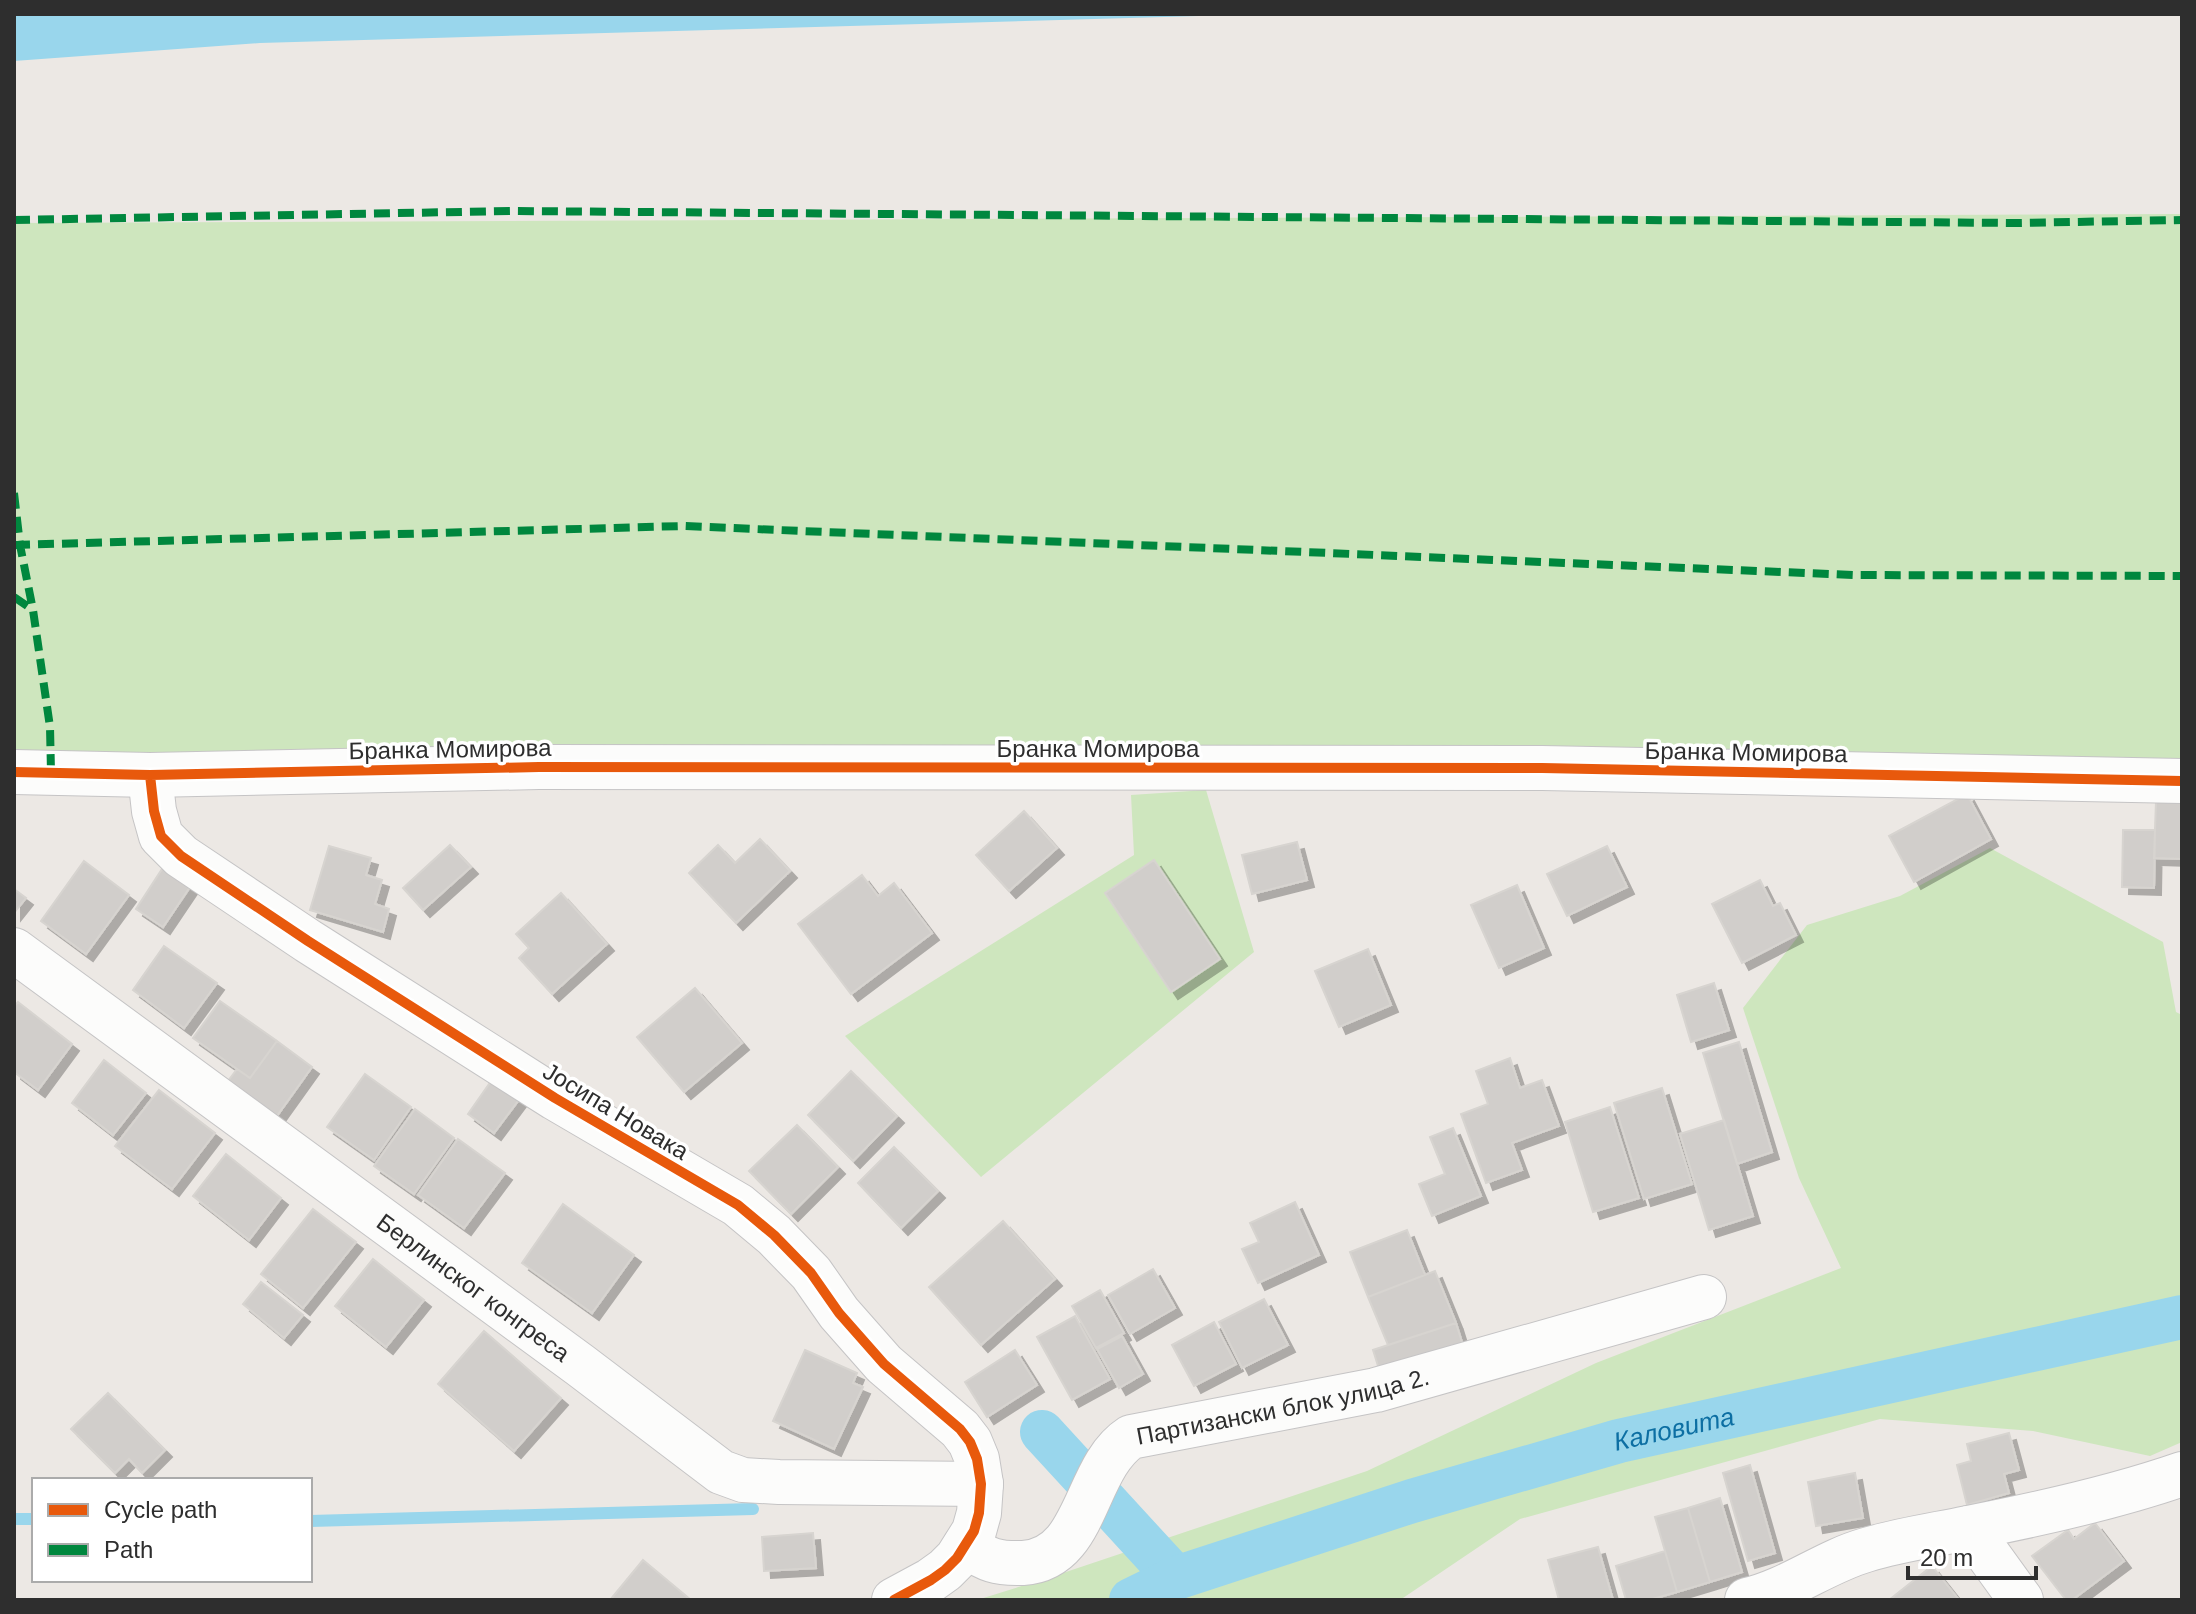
<svg xmlns="http://www.w3.org/2000/svg" width="2196" height="1614" viewBox="0 0 2196 1614" font-family="Arial,sans-serif">
<defs>
<filter id="shadow"><feDropShadow dx="7" dy="7" stdDeviation="0" flood-color="#0004"/></filter>
</defs>
<rect width="100%" height="100%" fill="#ece8e4"/>
<path fill="#cee6be" d="M 2182,214 L 2182,767 L 14,775 L 14,223 Z
M 1206,790 L 1254,952 L 981,1177 L 845,1036 L 1134,855 L 1131,795 Z
M 1990,848 L 2163,942 L 2176,1012 L 2182,1015 L 2182,1442 L 2150,1456 L 2033,1431 L 1880,1419 L 1520,1519 L 1400,1600 L 977,1600 L 1057,1575 L 1367,1471 L 1596,1363 L 1841,1268 L 1799,1178 L 1743,1008 L 1807,925 L 1900,896 Z"/>
<path fill="#99d6ec" d="M 14,14 L 1268,14 L 260,43 L 14,61 Z"/>
<g fill="none" stroke-linecap="round" stroke-linejoin="round">
<path stroke="#99d6ec" stroke-width="12" d="M 14,1519 L 34,1519
M 310,1521 L 753,1509"/>
<g stroke="#99d6ec" stroke-width="44">
<path d="M 1042,1432 L 1176,1578"/>
<path id="s1" d="M 1131,1600 L 1176,1578 L 1412,1501 L 1619,1441 L 2182,1317"/>
</g>
</g>
<path fill="#d1cecb" stroke="#d7d4d0" stroke-width="2" filter="url(#shadow)" d="M 1967,794 L 1991,839 L 1914,882 L 1889,836 Z
M 2156,801 L 2182,802 L 2182,859 L 2154,858 Z
M 1024,811 L 1057,848 L 1009,891 L 976,855 Z
M 2123,830 L 2155,830 L 2154,888 L 2122,887 Z
M 760,839 L 790,871 L 736,923 L 689,873 L 718,845 L 735,863 Z
M 1297,842 L 1307,880 L 1252,894 L 1242,855 Z
M 450,845 L 471,867 L 423,910 L 403,888 Z
M 329,846 L 371,858 L 366,875 L 382,880 L 375,904 L 389,909 L 383,932 L 310,910 Z
M 1607,846 L 1627,887 L 1567,916 L 1547,874 Z
M 1154,860 L 1220,959 L 1171,992 L 1105,893 Z
M 84,861 L 129,895 L 86,954 L 41,921 Z
M 164,866 L 192,884 L 163,927 L 136,909 Z
M 862,875 L 878,896 L 894,883 L 932,933 L 851,994 L 798,924 Z
M 1760,880 L 1773,906 L 1780,903 L 1796,935 L 1742,963 L 1712,904 Z
M 1517,885 L 1544,948 L 1499,968 L 1471,905 Z
M 14,889 L 26,898 L 14,913 Z
M 561,893 L 607,944 L 552,994 L 519,958 L 529,948 L 516,934 Z
M 164,946 L 217,983 L 184,1028 L 133,990 Z
M 1368,949 L 1391,1005 L 1339,1027 L 1315,971 Z
M 1714,983 L 1729,1030 L 1691,1042 L 1677,995 Z
M 695,988 L 742,1043 L 684,1092 L 637,1037 Z
M 220,1001 L 277,1041 L 250,1078 L 193,1038 Z
M 18,1002 L 72,1044 L 38,1090 L 14,1072 L 14,1007 Z
M 277,1041 L 312,1067 L 274,1120 L 225,1085 L 237,1069 L 250,1078 Z
M 1739,1042 L 1772,1152 L 1737,1164 L 1703,1053 Z
M 1510,1058 L 1520,1088 L 1542,1080 L 1559,1126 L 1512,1143 L 1522,1170 L 1486,1183 L 1461,1114 L 1488,1104 L 1476,1071 Z
M 104,1060 L 146,1093 L 113,1135 L 72,1103 Z
M 851,1071 L 897,1116 L 853,1161 L 808,1115 Z
M 365,1074 L 411,1107 L 374,1160 L 327,1127 Z
M 494,1077 L 521,1097 L 494,1133 L 468,1114 Z
M 1662,1088 L 1692,1184 L 1644,1199 L 1614,1103 Z
M 159,1090 L 215,1133 L 172,1189 L 115,1146 Z
M 1610,1107 L 1639,1198 L 1593,1212 L 1565,1122 Z
M 415,1109 L 454,1138 L 414,1194 L 374,1166 Z
M 1724,1120 L 1753,1216 L 1709,1230 L 1680,1134 Z
M 797,1125 L 838,1167 L 791,1214 L 749,1171 Z
M 1453,1128 L 1481,1196 L 1432,1216 L 1419,1184 L 1445,1174 L 1430,1137 Z
M 458,1139 L 505,1173 L 464,1228 L 418,1195 Z
M 894,1147 L 938,1191 L 901,1228 L 858,1183 Z
M 226,1154 L 281,1198 L 249,1240 L 193,1196 Z
M 1295,1202 L 1319,1255 L 1258,1283 L 1242,1249 L 1259,1242 L 1250,1223 Z
M 563,1204 L 634,1255 L 592,1313 L 522,1263 Z
M 313,1209 L 356,1242 L 303,1308 L 261,1274 Z
M 1003,1221 L 1055,1279 L 981,1345 L 929,1287 Z
M 1407,1230 L 1425,1275 L 1368,1297 L 1350,1252 Z
M 373,1259 L 424,1300 L 386,1347 L 335,1306 Z
M 1153,1269 L 1175,1308 L 1130,1334 L 1108,1295 Z
M 1435,1271 L 1456,1323 L 1388,1345 L 1368,1297 Z
M 261,1282 L 303,1315 L 284,1338 L 243,1304 Z
M 1100,1290 L 1124,1333 L 1096,1348 L 1072,1306 Z
M 1264,1299 L 1288,1345 L 1242,1368 L 1219,1322 Z
M 1075,1316 L 1110,1379 L 1072,1400 L 1037,1337 Z
M 1214,1322 L 1236,1364 L 1194,1386 L 1172,1345 Z
M 1456,1323 L 1466,1355 L 1383,1382 L 1373,1350 Z
M 484,1331 L 561,1398 L 514,1451 L 438,1384 Z
M 1122,1336 L 1143,1374 L 1119,1388 L 1097,1349 Z
M 805,1350 L 857,1373 L 853,1383 L 863,1387 L 834,1449 L 773,1421 Z
M 1015,1350 L 1037,1385 L 987,1417 L 965,1382 Z
M 108,1393 L 165,1450 L 142,1473 L 129,1459 L 115,1473 L 71,1429 Z
M 2009,1433 L 2019,1470 L 2004,1474 L 2009,1493 L 1967,1505 L 1957,1465 L 1971,1461 L 1967,1444 Z
M 1750,1465 L 1775,1553 L 1748,1561 L 1723,1473 Z
M 1855,1473 L 1863,1518 L 1816,1526 L 1808,1482 Z
M 1720,1498 L 1742,1572 L 1710,1582 L 1688,1508 Z
M 1688,1508 L 1710,1582 L 1677,1592 L 1655,1517 Z
M 2095,1523 L 2124,1561 L 2072,1600 L 2066,1600 L 2032,1556 L 2068,1530 L 2074,1539 Z
M 813,1533 L 816,1568 L 764,1571 L 762,1537 Z
M 1598,1547 L 1613,1600 L 1559,1600 L 1548,1560 Z
M 1665,1551 L 1677,1592 L 1649,1600 L 1626,1600 L 1616,1566 Z
M 643,1560 L 691,1600 L 610,1600 Z
M 1932,1566 L 1959,1600 L 1889,1600 Z"/>
<g fill="none" stroke-linecap="round" stroke-linejoin="round">
<defs>
<g id="minor">
<path d="M 14,772 L 150,775 L 539,767 L 1542,768 L 2182,781"/>
<path d="M 150,775 L 154,811 L 161,836 L 181,856 L 308,941 L 555,1098 L 738,1205 L 774,1235 L 811,1273 L 839,1313 L 884,1364 L 960,1429 L 970,1442 L 977,1459 L 981,1484 L 979,1513 L 974,1531 L 957,1558 L 945,1570 L 931,1580 L 894,1600"/>
<path id="s2" d="M 14,950 L 580,1365 L 721,1472 L 743,1480 L 779,1482 L 981,1484"/>
<path d="M 1969,1528 L 2021,1600"/>
<path id="s3" d="M 965,1546 C 988,1560 996,1564 1023,1563 C 1089,1559 1083,1468 1131,1437 L 1376,1390 L 1704,1297"/>
<path d="M 1747,1600 C 1790,1590 1824,1562 1866,1550 C 1899,1540 1934,1535 1968,1528 C 2040,1514 2113,1498 2182,1474"/>
</g>
</defs>
<use href="#minor" stroke="#c5c4c5" stroke-width="46"/>
<use href="#minor" stroke="#fcfcfb" stroke-width="44"/>
<path stroke="#00873e" stroke-width="8" stroke-dasharray="16 8" stroke-linecap="butt" d="M 14,220 L 514,211 L 2019,223 L 2182,220
M 14,493 L 20,545 L 33,610 L 50,727 L 51,772
M 14,545 L 683,526 L 1854,575 L 2182,576
M 14,597 L 33,610"/>
<defs>
<path id="cycleway" d="M 14,772 L 150,775 L 539,767 L 1542,768 L 2182,781
M 150,775 L 154,811 L 161,836 L 181,856 L 308,941 L 555,1098 L 738,1205 L 774,1235 L 811,1273 L 839,1313 L 884,1364 L 960,1429 L 970,1442 L 977,1459 L 981,1484 L 979,1513 L 974,1531 L 957,1558 L 945,1570 L 931,1580 L 894,1600"/>
</defs>
<use href="#cycleway" stroke="#fff" stroke-width="15"/>
<use href="#cycleway" stroke="#e8590c" stroke-width="10"/>
</g>
<g text-anchor="middle" dominant-baseline="central" stroke-width="7" stroke-linejoin="round" paint-order="stroke">
<g font-size="24" fill="#2e2e2e" stroke="#fff">
<text x="1098" y="748">Бранка Момирова</text>
<text transform="translate(450 749) rotate(-1)">Бранка Момирова</text>
<text transform="translate(1746 752) rotate(1)">Бранка Момирова</text>
<text transform="translate(616 1111) rotate(31)">Јосипа Новака</text>
<text stroke="none"><textPath href="#s2" startOffset="570">Берлинског конгреса</textPath></text>
<text stroke="none"><textPath href="#s3" startOffset="390">Партизански блок улица 2.</textPath></text>
</g>
<g font-size="26" font-style="italic" fill="#0d6fa3" stroke="#fff">
<text stroke="none"><textPath href="#s1" startOffset="570">Каловита</textPath></text>
</g>
</g>
<rect width="2196" height="1614" fill="none" stroke="#2e2e2e" stroke-width="32"/>
<rect x="32" y="1478" width="280" height="104" fill="#ffffff" stroke="#ababab" stroke-width="2"/>
<rect x="48" y="1504" width="40" height="12" fill="#e8590c" stroke="#ababab" stroke-width="2"/>
<text x="104" y="1518" font-size="24" fill="#2e2e2e">Cycle path</text>
<rect x="48" y="1544" width="40" height="12" fill="#00873e" stroke="#ababab" stroke-width="2"/>
<text x="104" y="1558" font-size="24" fill="#2e2e2e">Path</text>
<path d="M1908 1566v12h128v-12" fill="none" stroke="#2e2e2e" stroke-width="4"/>
<text x="1920" y="1566" font-size="24" fill="#2e2e2e" stroke="#ffffff" stroke-width="6" paint-order="stroke">20 m</text>
</svg>
